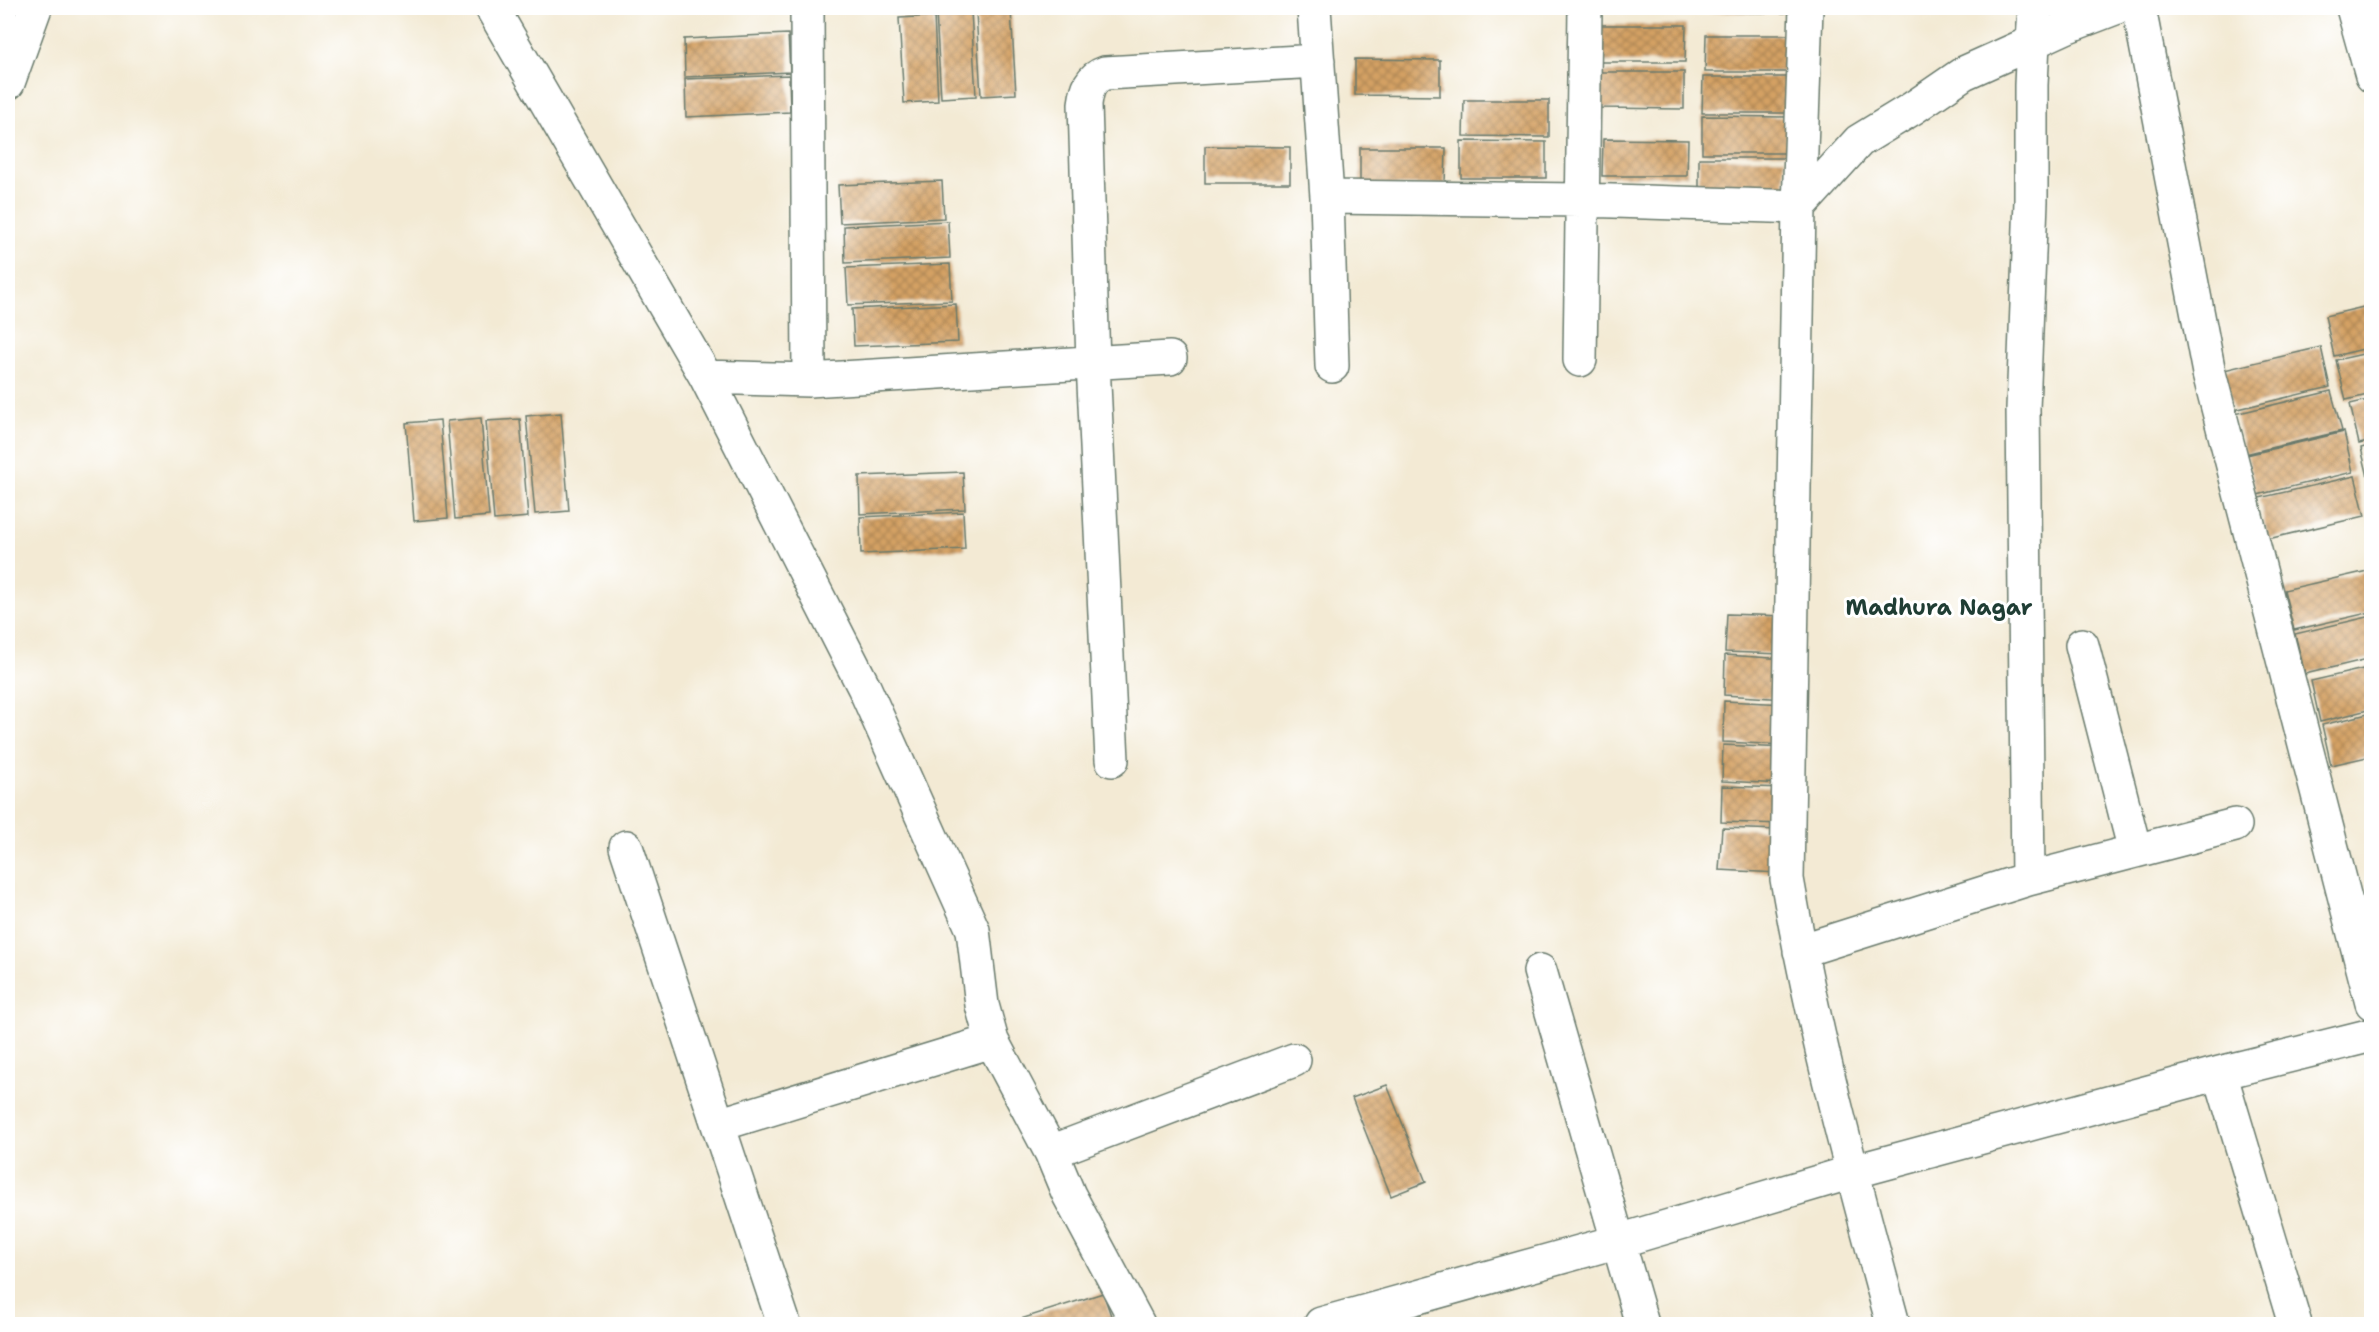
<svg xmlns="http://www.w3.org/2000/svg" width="2379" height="1332" viewBox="0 0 2379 1332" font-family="'Shantell Sans',sans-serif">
<defs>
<pattern id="building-cross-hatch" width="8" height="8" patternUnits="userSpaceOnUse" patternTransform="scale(1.5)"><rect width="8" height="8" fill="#d4a164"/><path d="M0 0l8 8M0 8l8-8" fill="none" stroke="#ab8453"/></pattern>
</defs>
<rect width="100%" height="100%" fill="#fff"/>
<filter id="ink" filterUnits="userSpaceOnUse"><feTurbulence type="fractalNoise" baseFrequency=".0167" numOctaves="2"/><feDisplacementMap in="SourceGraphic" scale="12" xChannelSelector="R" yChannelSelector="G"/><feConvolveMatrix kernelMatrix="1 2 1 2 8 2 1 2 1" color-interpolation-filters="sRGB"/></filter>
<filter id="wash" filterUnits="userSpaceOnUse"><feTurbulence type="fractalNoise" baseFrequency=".008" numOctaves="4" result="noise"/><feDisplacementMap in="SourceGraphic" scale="24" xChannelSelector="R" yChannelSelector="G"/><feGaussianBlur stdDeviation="1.35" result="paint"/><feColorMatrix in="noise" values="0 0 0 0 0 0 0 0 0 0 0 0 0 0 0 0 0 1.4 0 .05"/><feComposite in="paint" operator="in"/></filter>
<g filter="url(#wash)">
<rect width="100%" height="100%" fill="#f3ead4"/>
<g id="blocks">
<path fill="url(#building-cross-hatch)" d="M 1700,8 L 1785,8 L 1785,13 L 1700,12 Z
M 1011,10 L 1016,94 L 981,96 L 976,12 Z
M 971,11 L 976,96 L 941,98 L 936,13 Z
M 934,16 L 938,101 L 904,103 L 899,18 Z
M 1601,25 L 1686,25 L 1685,62 L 1601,62 Z
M 788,34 L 790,72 L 685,77 L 684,39 Z
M 1706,35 L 1791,35 L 1791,72 L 1705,72 Z
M 1355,59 L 1440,60 L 1440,96 L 1355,95 Z
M 1599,72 L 1684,72 L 1684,109 L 1599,108 Z
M 789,75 L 790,112 L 686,117 L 685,79 Z
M 1703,77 L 1788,77 L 1788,113 L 1702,113 Z
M 1464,100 L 1549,100 L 1549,137 L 1463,136 Z
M 1702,116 L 1788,117 L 1787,153 L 1702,153 Z
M 1603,139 L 1688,140 L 1687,176 L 1602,176 Z
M 1461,141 L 1546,142 L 1546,178 L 1461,178 Z
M 1205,146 L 1290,147 L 1290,183 L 1205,183 Z
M 1360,148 L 1446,148 L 1445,185 L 1360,185 Z
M 1699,158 L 1785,158 L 1784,195 L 1699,195 Z
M 942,181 L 944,218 L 840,223 L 838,185 Z
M 948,221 L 950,258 L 845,263 L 844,226 Z
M 950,264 L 952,301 L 848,305 L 846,268 Z
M 956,304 L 958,342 L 854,346 L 852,309 Z
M 2372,305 L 2372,347 L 2334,356 L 2325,316 Z
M 2321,347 L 2330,387 L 2234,410 L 2224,370 Z
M 2372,352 L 2372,394 L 2346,400 L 2336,360 Z
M 2331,391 L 2342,431 L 2245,454 L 2235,414 Z
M 2372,399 L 2372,441 L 2359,444 L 2350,404 Z
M 561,413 L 569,511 L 535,514 L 526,416 Z
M 481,418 L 489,516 L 455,519 L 447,421 Z
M 520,419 L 528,517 L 494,520 L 486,421 Z
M 440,420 L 448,518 L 414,521 L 406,423 Z
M 2344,432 L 2353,472 L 2257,495 L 2247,455 Z
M 2372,445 L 2372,489 L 2371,489 L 2361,448 Z
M 963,472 L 965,509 L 860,514 L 859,476 Z
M 2355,476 L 2365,516 L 2268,539 L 2259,498 Z
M 963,512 L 965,549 L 861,554 L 860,517 Z
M 2372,570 L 2372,612 L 2294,630 L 2284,590 Z
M 1727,614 L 1784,616 L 1782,654 L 1725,652 Z
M 2372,616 L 2372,658 L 2305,674 L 2295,634 Z
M 1725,655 L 1787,659 L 1786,699 L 1724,695 Z
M 2372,667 L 2372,709 L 2320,722 L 2311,681 Z
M 1724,701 L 1789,704 L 1787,745 L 1723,742 Z
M 2372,713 L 2372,756 L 2331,765 L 2322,725 Z
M 1723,745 L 1785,748 L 1784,784 L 1722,781 Z
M 1722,786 L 1785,788 L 1783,824 L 1721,822 Z
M 1722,828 L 1780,830 L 1779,873 L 1719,870 Z
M 1387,1085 L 1426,1182 L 1391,1196 L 1352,1098 Z
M 1103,1293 L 1114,1324 L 1005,1324 Z"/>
</g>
</g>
<g filter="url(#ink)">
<use href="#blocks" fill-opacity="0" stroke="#697a6c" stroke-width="1.5"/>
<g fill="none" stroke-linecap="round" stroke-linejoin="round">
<defs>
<path id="minor" d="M 492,8 L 706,377 L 864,687 L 973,930 L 982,1005 L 992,1041 L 1051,1152 L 1069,1195 L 1138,1324
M 807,8 L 809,380
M 1314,8 L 1327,197 L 1332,366
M 1806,8 L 1799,207 L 1787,879 C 1813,1030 1853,1177 1893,1324
M 2139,8 L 2209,373 L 2372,1003
M 2353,8 L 2372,76
M 8,83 L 35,8
M 1327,197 L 1582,200 L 1799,207 L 1859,141 L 1913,108 L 1964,73 L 2033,42 L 2035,8
M 1580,360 L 1585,8
M 706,377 L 809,380 L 1170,358
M 2082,645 L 2135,851
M 1112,760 L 1093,363 L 1085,104 C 1087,89 1090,78 1105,73 L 1318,61
M 626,847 L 784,1324
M 2028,879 L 2023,409 L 2031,201 L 2031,85 L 2033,42 L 2068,26 L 2115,8
M 1800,951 L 2028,879 L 2235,825
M 1540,971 L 1642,1324
M 2220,1073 L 2295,1324
M 718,1125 L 992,1041
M 1051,1152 L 1294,1060
M 1321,1324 L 1619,1241 L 1852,1172 L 2220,1073 L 2372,1035"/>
</defs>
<use href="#minor" stroke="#697a6c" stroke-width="36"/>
<use href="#minor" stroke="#fff" stroke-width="33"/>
</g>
</g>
<g text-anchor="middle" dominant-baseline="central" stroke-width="6" stroke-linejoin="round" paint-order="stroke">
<g font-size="22" font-weight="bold" fill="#1f3d34" stroke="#fff">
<text x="1939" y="607">Madhura Nagar</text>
</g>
</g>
<rect width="2379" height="1332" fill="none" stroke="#fff" stroke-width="30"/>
</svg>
